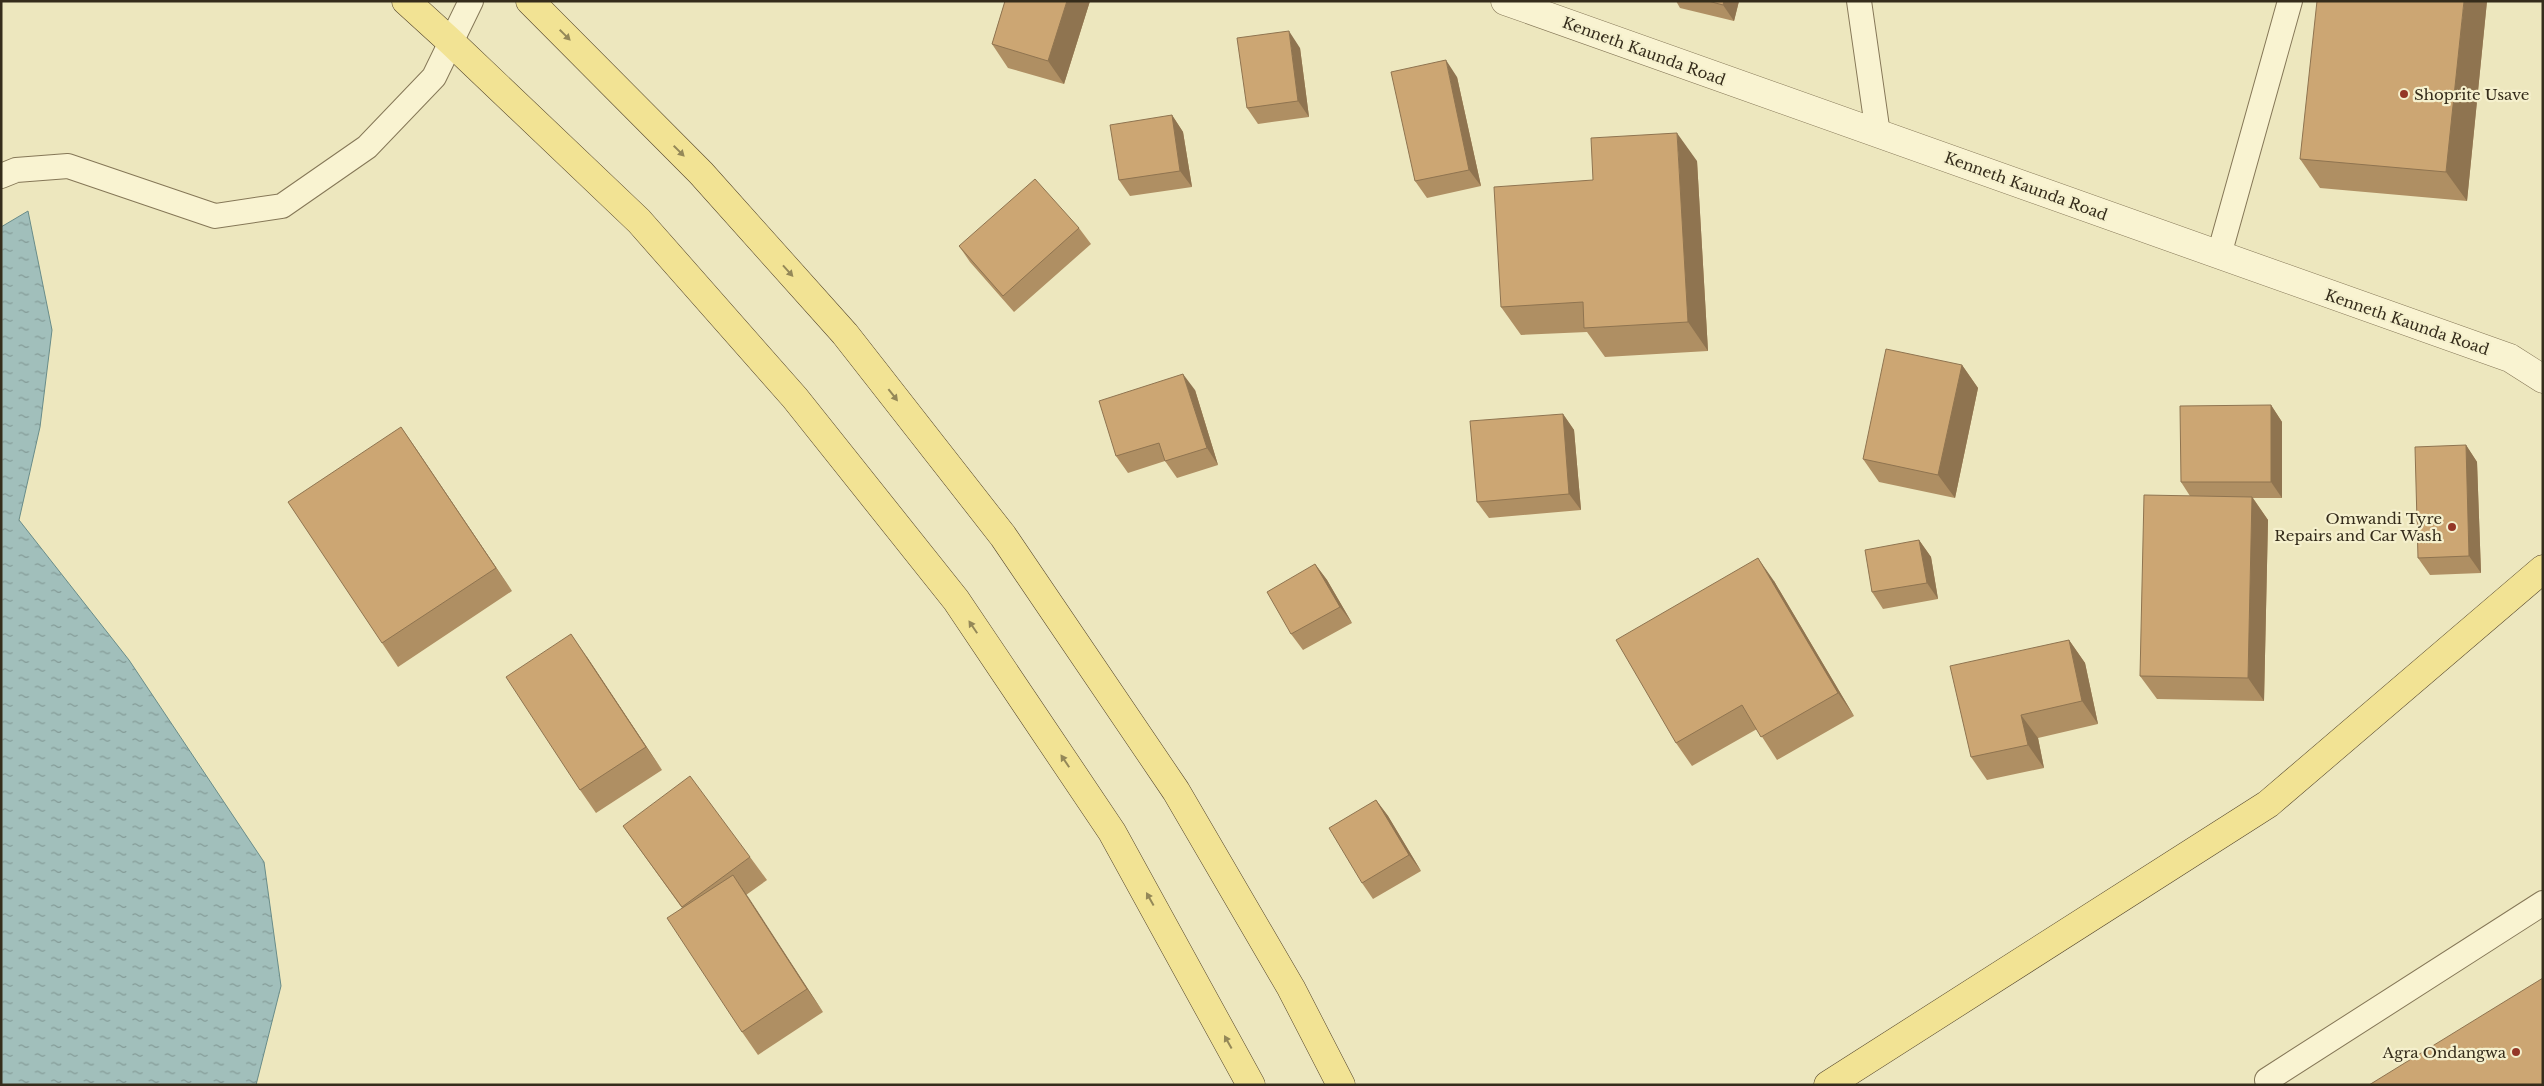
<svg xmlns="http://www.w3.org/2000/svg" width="2544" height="1086" viewBox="0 0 2544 1086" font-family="'Libre Baskerville',serif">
<defs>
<pattern id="water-ripples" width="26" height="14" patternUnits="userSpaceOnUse" patternTransform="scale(1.25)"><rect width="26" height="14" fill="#a1bfbb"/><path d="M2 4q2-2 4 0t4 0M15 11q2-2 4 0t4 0" fill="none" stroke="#849b97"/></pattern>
</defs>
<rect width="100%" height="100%" fill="#ede7be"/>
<path fill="url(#water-ripples)" stroke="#698c89" d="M 28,211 L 52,330 L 40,427 L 19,520 L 129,660 L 264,862 L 281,986 L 256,1085 L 1,1085 L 1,227 Z"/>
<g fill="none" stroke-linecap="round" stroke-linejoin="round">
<defs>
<path id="service" d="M 1859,1 L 1878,134
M 1,176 L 16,170 L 68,166 L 215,216 L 282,206 L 367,147 L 434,77 L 471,1
M 2219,255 L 2290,1
M 2267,1080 L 2543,903"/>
<path id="minor" d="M 1505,1 L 2510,358 L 2543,379"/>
<path id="primary" d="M 406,1 L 451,42 L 639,221 L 795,398 L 956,600 L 1112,832 L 1251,1085
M 530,1 L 701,173 L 845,334 L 1003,536 L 1176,791 L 1291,988 L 1341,1085
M 1828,1085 L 2268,804 L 2543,569"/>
</defs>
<use href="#service" stroke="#857757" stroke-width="26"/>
<use href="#minor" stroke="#857757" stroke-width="29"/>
<use href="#primary" stroke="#53442b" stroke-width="29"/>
<use href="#service" stroke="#f9f3d1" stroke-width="24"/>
<use href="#minor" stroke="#f9f3d1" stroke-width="28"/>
<use href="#primary" stroke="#f2e394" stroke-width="28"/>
</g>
<path fill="#af8f63" d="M 1005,1 L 1090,1 L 1064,84 L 1008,68 L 992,44 Z
M 1676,1 L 1739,1 L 1734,21 L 1680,8 Z
M 2487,1 L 2467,201 L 2320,188 L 2300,159 Z
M 1300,48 L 1309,117 L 1258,124 L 1247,108 Z
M 1457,77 L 1481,186 L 1427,198 L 1415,181 Z
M 1172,115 L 1183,132 L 1192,187 L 1130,196 L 1119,180 Z
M 1697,161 L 1708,351 L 1605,357 L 1587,332 L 1521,335 L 1501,307 Z
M 1079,228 L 1091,244 L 1014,312 L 970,262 L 959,246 Z
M 1962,365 L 1978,388 L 1955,498 L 1879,482 L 1863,459 Z
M 1195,390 L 1218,465 L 1177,478 L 1165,461 L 1128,473 L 1116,456 Z
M 2271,405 L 2282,422 L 2282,498 L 2253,498 L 2268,520 L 2264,701 L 2157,699 L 2140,676 L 2190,496 L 2181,482 Z
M 1563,414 L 1574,430 L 1581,510 L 1489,518 L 1477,502 Z
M 401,427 L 512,591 L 398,667 L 382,643 Z
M 2466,445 L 2477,462 L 2481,573 L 2430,575 L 2418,558 Z
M 1919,540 L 1931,557 L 1938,599 L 1883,609 L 1872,592 Z
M 1315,564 L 1327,580 L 1352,623 L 1303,650 L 1291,634 Z
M 1774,581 L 1854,716 L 1777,760 L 1757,729 L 1692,766 L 1676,743 Z
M 2069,640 L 2085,663 L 2098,724 L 2038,738 L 2044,768 L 1987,780 L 1971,757 Z
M 587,657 L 662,770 L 596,813 L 580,790 Z
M 1376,800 L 1388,816 L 1421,871 L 1373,899 L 1362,883 Z
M 623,826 L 750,857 L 767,880 L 746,895 L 823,1012 L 758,1055 L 742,1032 L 682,908 Z"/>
<path fill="#8f7450" d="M 1067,1 L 1090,1 L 1064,84 L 1048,61 Z
M 1724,1 L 1739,1 L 1734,21 L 1723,5 Z
M 2464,1 L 2487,1 L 2467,201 L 2446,172 Z
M 1289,31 L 1300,48 L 1309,117 L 1298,101 Z
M 1446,60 L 1457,77 L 1481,186 L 1469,170 Z
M 1172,115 L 1183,132 L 1192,187 L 1180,171 Z
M 1677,133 L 1697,161 L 1708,351 L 1688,322 Z
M 1962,365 L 1978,388 L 1955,498 L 1938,475 Z
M 1183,374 L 1195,390 L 1218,465 L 1207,448 Z
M 2271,405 L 2282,422 L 2282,498 L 2271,482 Z
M 1563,414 L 1574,430 L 1581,510 L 1569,494 Z
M 401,427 L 417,450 L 512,591 L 496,568 Z
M 2466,445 L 2477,462 L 2481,573 L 2469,556 Z
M 2252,497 L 2268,520 L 2264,701 L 2248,678 Z
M 1919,540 L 1931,557 L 1938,599 L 1927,583 Z
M 1758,558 L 1774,581 L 1854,716 L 1838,693 Z
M 1315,564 L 1327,580 L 1352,623 L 1340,607 Z
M 571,634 L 587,657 L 662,770 L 646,747 Z
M 2069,640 L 2085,663 L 2098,724 L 2082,701 Z
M 2021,715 L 2038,738 L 2044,768 L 2028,745 Z
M 1376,800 L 1388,816 L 1421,871 L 1409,855 Z
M 733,875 L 749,898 L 823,1012 L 807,989 Z"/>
<path fill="#cca673" stroke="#8f7450" d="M 1005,1 L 1067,1 L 1048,61 L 992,44 Z
M 1708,1 L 1724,1 L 1723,5 Z
M 2317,1 L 2464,1 L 2446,172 L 2300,159 Z
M 1289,31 L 1298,101 L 1247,108 L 1237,38 Z
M 1446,60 L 1469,170 L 1415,181 L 1391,72 Z
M 1172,115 L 1180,171 L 1119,180 L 1110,125 Z
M 1677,133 L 1688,322 L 1584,328 L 1583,302 L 1501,307 L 1494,187 L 1593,180 L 1591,138 Z
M 1035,179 L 1079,228 L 1003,296 L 959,246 Z
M 1886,349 L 1962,365 L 1938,475 L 1863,459 Z
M 1183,374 L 1207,448 L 1165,461 L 1159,443 L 1116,456 L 1099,401 Z
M 2271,405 L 2271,482 L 2181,482 L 2180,406 Z
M 1563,414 L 1569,494 L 1477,502 L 1470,421 Z
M 401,427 L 496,568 L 382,643 L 288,502 Z
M 2466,445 L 2469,556 L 2418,558 L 2415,447 Z
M 2144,495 L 2252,497 L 2248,678 L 2140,676 Z
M 1919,540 L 1927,583 L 1872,592 L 1865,550 Z
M 1758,558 L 1838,693 L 1761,737 L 1742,705 L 1676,743 L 1616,640 Z
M 1315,564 L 1340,607 L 1291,634 L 1267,592 Z
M 571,634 L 646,747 L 580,790 L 506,677 Z
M 2069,640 L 2082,701 L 2021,715 L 2028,745 L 1971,757 L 1950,666 Z
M 690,776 L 750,857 L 682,907 L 623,826 Z
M 1376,800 L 1409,855 L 1362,883 L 1329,828 Z
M 733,875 L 807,989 L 742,1032 L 667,918 Z
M 2543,978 L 2543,1085 L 2369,1085 Z"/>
<defs><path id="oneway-solid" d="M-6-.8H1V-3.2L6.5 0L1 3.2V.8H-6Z" transform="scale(1.25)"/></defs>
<g fill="#948858">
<use href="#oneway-solid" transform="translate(565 35) rotate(45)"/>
<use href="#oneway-solid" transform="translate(679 151) rotate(45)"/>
<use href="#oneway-solid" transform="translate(788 271) rotate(48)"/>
<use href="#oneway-solid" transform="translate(893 395) rotate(52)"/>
<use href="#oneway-solid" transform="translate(973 627) rotate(-124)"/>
<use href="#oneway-solid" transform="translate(1065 761) rotate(-124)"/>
<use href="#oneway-solid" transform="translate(1150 899) rotate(-119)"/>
<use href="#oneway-solid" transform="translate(1228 1042) rotate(-119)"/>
</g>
<g fill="#943727" stroke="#f5f0cd" stroke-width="2">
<circle cx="2404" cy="94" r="5"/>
<circle cx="2452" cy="527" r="5"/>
<circle cx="2516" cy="1052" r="5"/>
</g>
<g text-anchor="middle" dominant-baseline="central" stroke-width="4.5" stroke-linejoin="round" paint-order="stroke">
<g font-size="15" fill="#352c1b" stroke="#f5f0cd">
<text transform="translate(1644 51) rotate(20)">Kenneth Kaunda Road</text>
<text transform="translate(2026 186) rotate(20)">Kenneth Kaunda Road</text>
<text transform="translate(2407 322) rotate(19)">Kenneth Kaunda Road</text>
</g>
<g font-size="15" fill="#352c1b" stroke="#f5f0cd" text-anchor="end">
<text x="2414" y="94" text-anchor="start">Shoprite Usave</text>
<text x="2442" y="518">Omwandi Tyre<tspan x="2442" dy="17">Repairs and Car Wash</tspan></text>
<text x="2506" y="1052">Agra Ondangwa</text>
</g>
</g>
<rect width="2544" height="1086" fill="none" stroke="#352c1b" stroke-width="5"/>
</svg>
